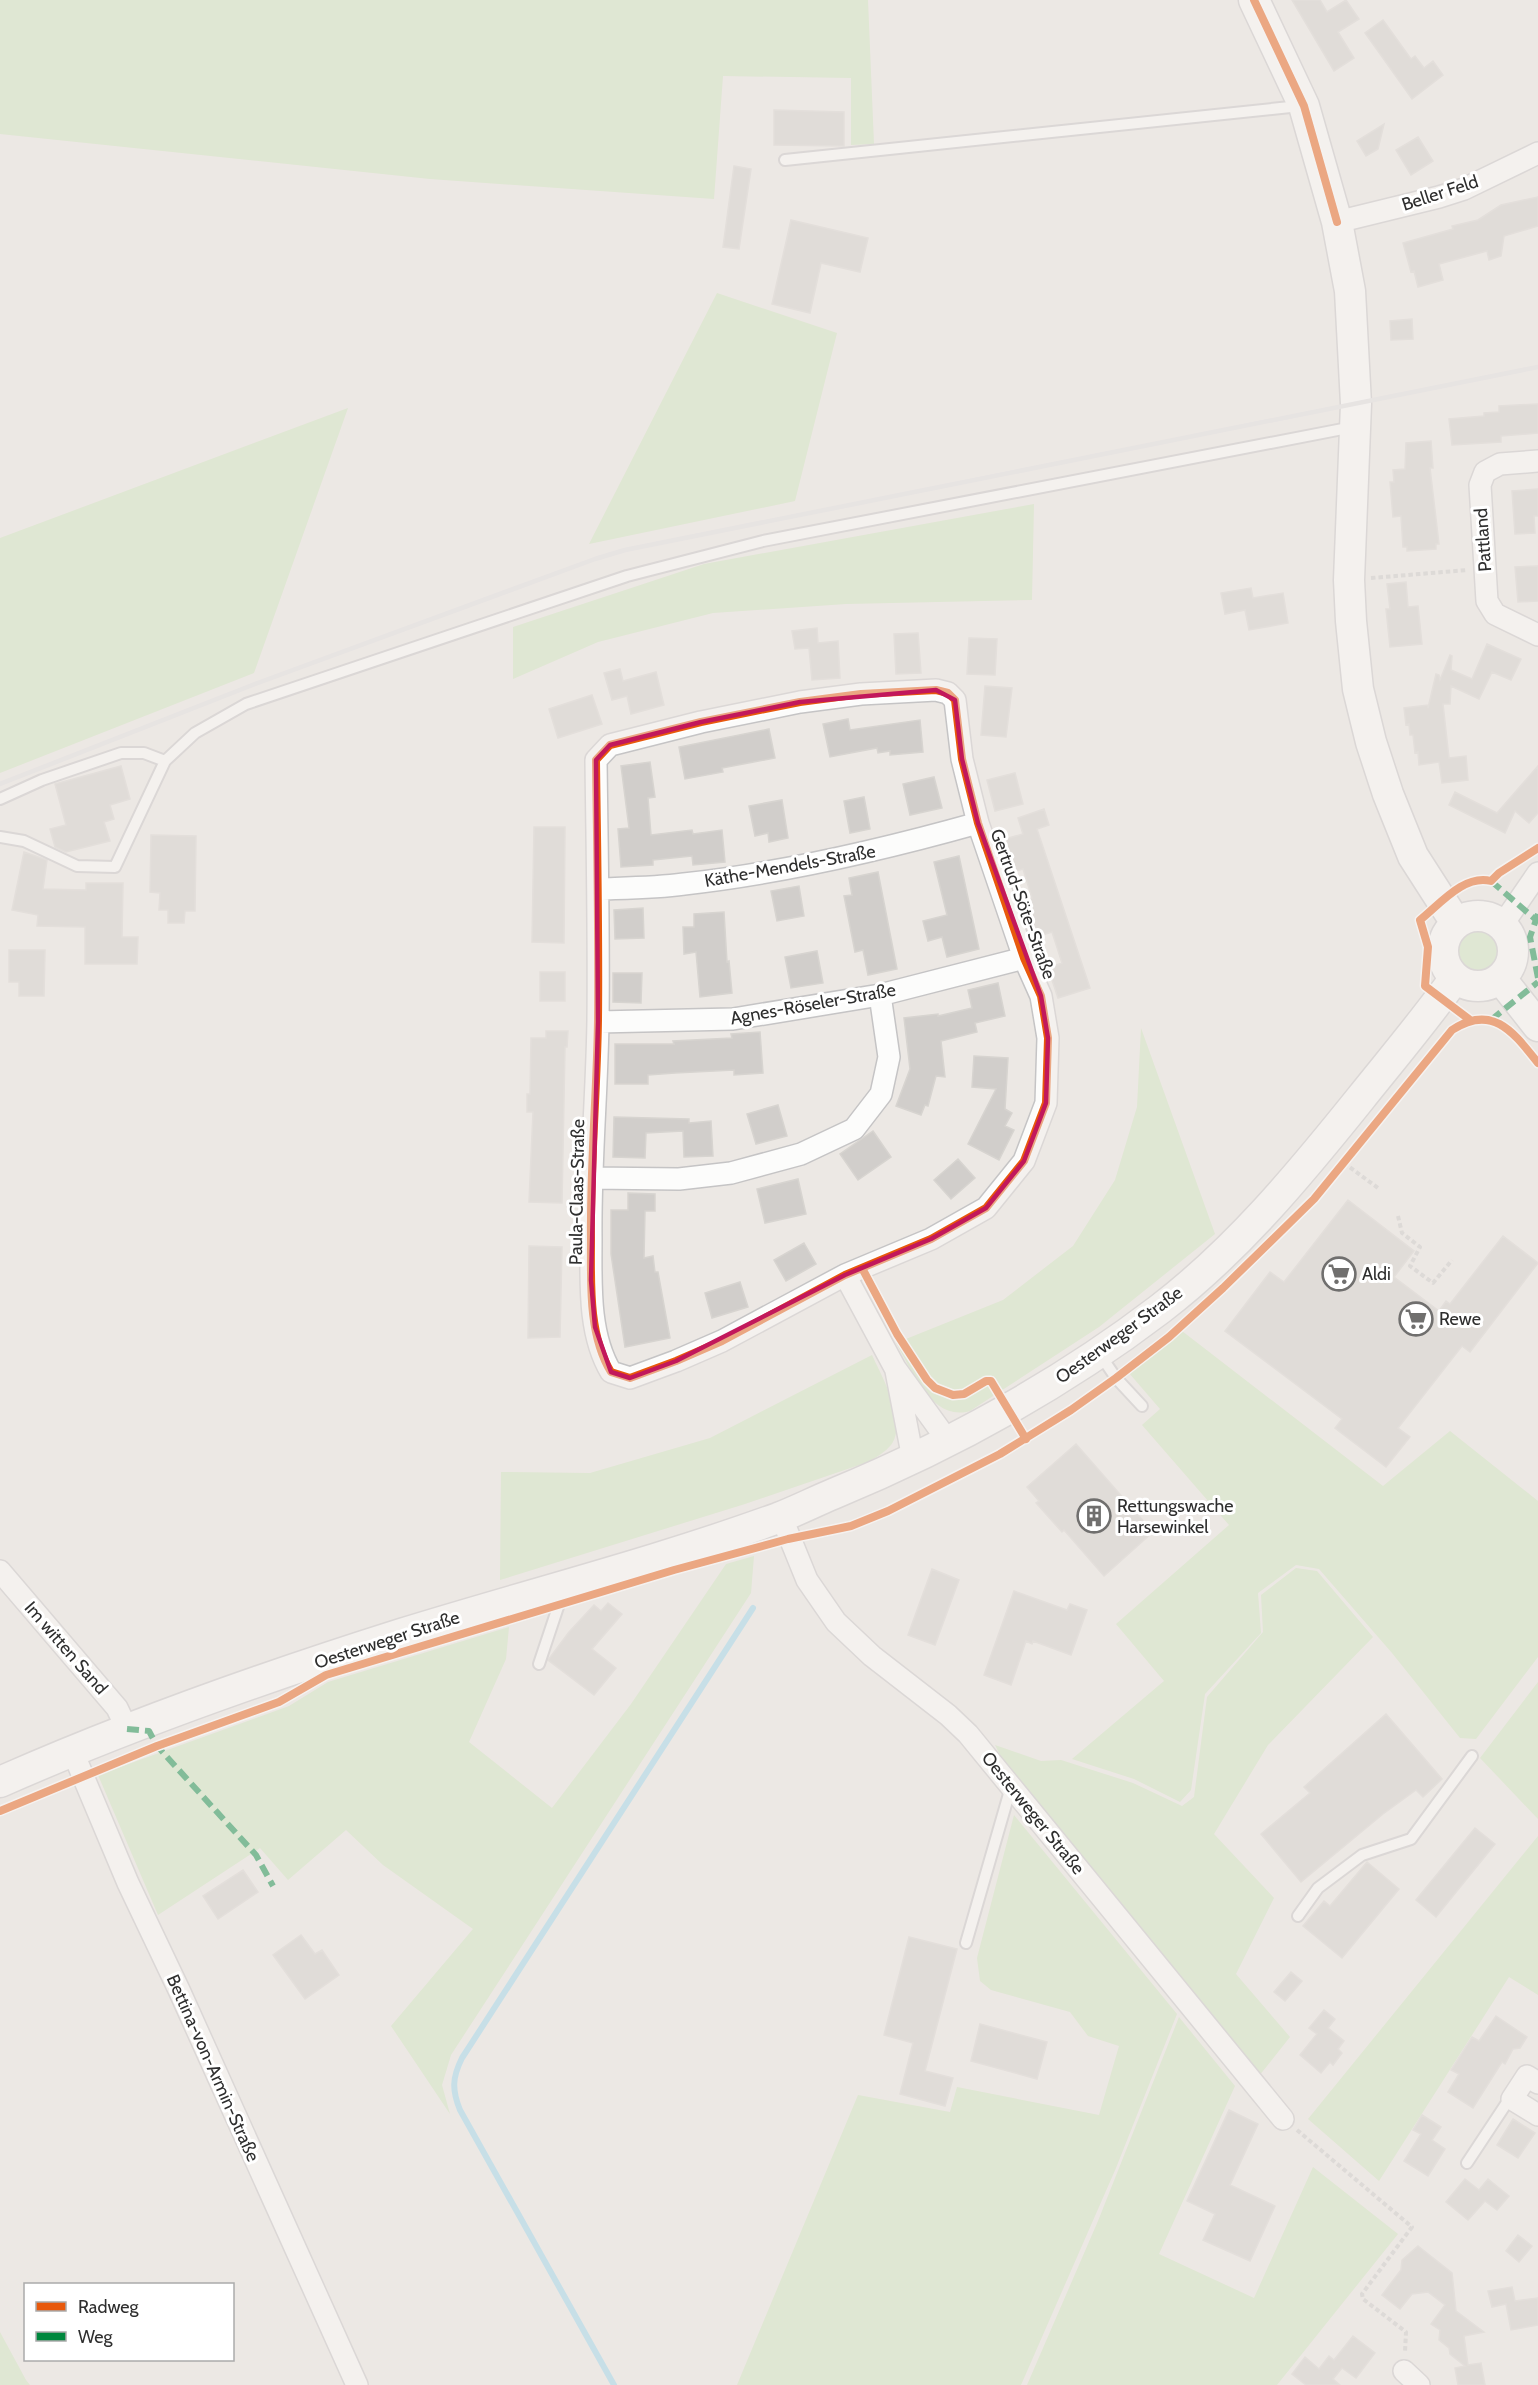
<svg xmlns="http://www.w3.org/2000/svg" width="1538" height="2385" viewBox="0 0 1538 2385" font-family="Cabin,sans-serif">
<rect width="100%" height="100%" fill="#ece8e4"/>
<path fill="#cee6be" d="M 0,0 L 868,0 L 874,144 L 851,145 L 851,78 L 723,76 L 714,199 L 430,179 L 0,134 Z
M 717,293 L 837,333 L 795,501 L 589,544 Z
M 348,408 L 254,673 L 0,773 L 0,538 Z
M 1034,504 L 1032,600 L 846,604 L 713,613 L 598,642 L 513,679 L 513,627 L 704,564 Z
M1457 950a22 22 0 1 1 44 0a22 22 0 1 1-44 0Z
M 1141,1028 L 1215,1234 L 1099,1327 L 970,1411 C 931,1422 912,1370 896,1343 L 1003,1300 L 1073,1246 L 1115,1180 L 1137,1107 Z
M 1182,1331 L 1383,1486 L 1450,1431 L 1538,1501 L 1538,1657 L 1476,1739 L 1460,1738 L 1392,1653 L 1319,1569 L 1296,1565 L 1258,1593 L 1261,1633 L 1205,1694 L 1191,1790 L 1180,1802 L 1134,1779 L 1072,1759 L 1164,1681 L 1116,1624 L 1229,1525 L 1142,1425 L 1160,1409 L 1129,1373 Z
M 872,1355 C 882,1377 908,1422 891,1445 C 885,1452 877,1457 868,1462 L 745,1504 L 500,1580 L 501,1472 L 590,1473 L 710,1438 Z
M 754,1556 L 751,1593 L 451,2055 L 442,2085 L 450,2114 L 391,2026 L 473,1929 L 383,1865 L 346,1830 L 288,1880 L 260,1848 L 158,1915 L 98,1775 L 289,1706 L 328,1682 L 509,1627 L 506,1659 L 469,1742 L 552,1808 L 631,1704 L 726,1564 Z
M 1296,1568 L 1317,1571 L 1373,1637 L 1268,1745 L 1214,1834 L 1274,1898 L 1236,1974 L 1290,2037 L 1259,2076 L 1007,1769 L 995,1745 L 1041,1761 L 1061,1760 L 1133,1783 L 1182,1806 L 1194,1797 L 1207,1697 L 1263,1632 L 1261,1595 Z
M 1538,1682 L 1538,1819 L 1480,1758 Z
M 1014,1815 L 1177,2014 L 1116,2168 L 1021,2385 L 737,2385 L 858,2095 L 950,2112 L 957,2087 L 1099,2115 L 1119,2046 L 1088,2036 L 1070,2012 L 991,1990 L 980,1981 L 977,1958 Z
M 1538,1836 L 1538,1995 L 1509,1977 L 1379,2181 L 1308,2119 Z
M 1179,2017 L 1235,2086 L 1159,2254 L 1254,2298 L 1313,2167 L 1398,2234 L 1277,2385 L 1027,2385 L 1098,2221 Z
M 0,2332 L 26,2380 L 30,2385 L 0,2385 Z"/>
<g fill="none" stroke-linecap="round" stroke-linejoin="round">
<path stroke="#99d6ec" stroke-width="6" d="M 614,2385 L 460,2110 C 452,2090 452,2078 462,2058 L 753,1608"/>
</g>
<path fill="#d1cecb" stroke="#d7d4d0" stroke-width="1.5" d="M 1292,0 L 1320,0 L 1327,12 L 1346,0 L 1359,19 L 1338,32 L 1354,58 L 1334,71 Z
M 1383,20 L 1411,59 L 1415,56 L 1424,68 L 1433,61 L 1443,75 L 1412,99 L 1365,33 Z
M 774,110 L 844,112 L 844,146 L 774,145 Z
M 1384,124 L 1378,149 L 1366,156 L 1357,141 Z
M 1418,137 L 1433,161 L 1411,175 L 1396,150 Z
M 734,166 L 751,169 L 739,249 L 723,247 Z
M 1538,197 L 1538,226 L 1504,236 L 1501,256 L 1489,260 L 1487,251 L 1439,264 L 1443,280 L 1418,287 L 1414,271 L 1411,272 L 1403,243 L 1453,229 L 1452,226 L 1478,220 L 1501,205 Z
M 791,220 L 868,238 L 860,272 L 821,263 L 810,313 L 772,304 Z
M 1412,319 L 1413,339 L 1391,340 L 1390,321 Z
M 1538,404 L 1538,433 L 1501,436 L 1501,442 L 1452,445 L 1449,419 L 1484,416 L 1484,413 L 1499,412 L 1499,406 Z
M 1431,441 L 1433,468 L 1430,468 L 1439,544 L 1436,544 L 1436,549 L 1407,551 L 1407,547 L 1403,547 L 1401,516 L 1393,517 L 1390,482 L 1394,482 L 1393,470 L 1405,469 L 1406,443 Z
M 1538,489 L 1538,516 L 1534,516 L 1535,533 L 1515,534 L 1512,491 Z
M 1538,566 L 1538,601 L 1518,602 L 1515,567 Z
M 1406,582 L 1408,607 L 1418,606 L 1422,644 L 1390,647 L 1386,609 L 1390,609 L 1387,584 Z
M 1251,588 L 1253,598 L 1283,593 L 1288,623 L 1249,630 L 1245,610 L 1225,614 L 1221,593 Z
M 817,628 L 818,643 L 838,641 L 840,678 L 812,680 L 809,648 L 795,649 L 792,631 Z
M 918,633 L 921,673 L 896,674 L 894,634 Z
M 969,638 L 997,639 L 995,675 L 967,674 Z
M 1487,644 L 1521,659 L 1511,680 L 1492,672 L 1479,699 L 1451,686 L 1450,704 L 1443,704 L 1449,758 L 1466,756 L 1468,780 L 1442,783 L 1439,762 L 1419,765 L 1418,752 L 1415,753 L 1413,735 L 1410,735 L 1409,724 L 1406,725 L 1404,708 L 1428,705 L 1428,708 L 1436,674 L 1439,675 L 1440,680 L 1450,655 L 1452,656 L 1451,670 L 1472,679 Z
M 620,669 L 623,681 L 656,672 L 664,705 L 631,714 L 627,696 L 612,700 L 604,673 Z
M 985,686 L 1012,688 L 1006,737 L 981,735 Z
M 592,695 L 602,724 L 558,738 L 549,709 Z
M 848,719 L 850,730 L 920,720 L 923,752 L 890,755 L 890,751 L 878,753 L 877,748 L 830,757 L 823,724 Z
M 769,729 L 775,758 L 722,768 L 723,772 L 685,779 L 679,747 Z
M 650,762 L 655,797 L 648,798 L 651,835 L 692,830 L 693,834 L 722,830 L 725,862 L 693,865 L 692,856 L 653,860 L 653,865 L 621,867 L 618,829 L 629,828 L 621,766 Z
M 121,766 L 130,799 L 110,805 L 114,819 L 104,822 L 110,841 L 66,852 L 55,847 L 50,829 L 66,825 L 55,784 Z
M 1538,766 L 1538,813 L 1529,823 L 1515,811 L 1505,833 L 1449,805 L 1455,792 L 1497,813 Z
M 1015,773 L 1023,804 L 995,811 L 987,780 Z
M 934,777 L 942,808 L 910,815 L 903,784 Z
M 864,797 L 870,829 L 850,833 L 844,801 Z
M 782,800 L 788,838 L 769,842 L 768,833 L 755,836 L 749,806 Z
M 1044,809 L 1049,825 L 1037,829 L 1090,988 L 1058,998 L 1048,968 L 1062,963 L 1052,932 L 1036,937 L 1023,901 L 1032,898 L 1023,869 L 1016,871 L 1005,839 L 1023,834 L 1018,818 Z
M 534,827 L 565,827 L 564,943 L 532,942 Z
M 151,835 L 196,836 L 195,911 L 185,911 L 184,923 L 168,923 L 168,910 L 159,910 L 160,893 L 150,892 Z
M 24,852 L 47,860 L 43,889 L 86,890 L 86,883 L 123,883 L 122,937 L 138,937 L 137,964 L 85,964 L 85,927 L 37,926 L 38,915 L 12,910 Z
M 959,856 L 979,949 L 947,957 L 942,937 L 928,941 L 923,921 L 947,915 L 934,862 Z
M 878,872 L 897,969 L 868,975 L 863,950 L 855,952 L 844,896 L 852,895 L 849,878 Z
M 799,886 L 804,916 L 777,921 L 771,891 Z
M 643,908 L 644,938 L 615,939 L 614,910 Z
M 724,912 L 727,962 L 729,961 L 732,993 L 700,997 L 696,952 L 684,954 L 683,927 L 694,927 L 694,914 Z
M 9,950 L 45,950 L 44,996 L 19,996 L 19,982 L 9,982 Z
M 817,951 L 823,983 L 791,988 L 785,957 Z
M 540,972 L 565,972 L 565,1001 L 540,1001 Z
M 613,973 L 642,973 L 641,1003 L 613,1002 Z
M 998,983 L 1005,1016 L 975,1023 L 977,1032 L 941,1041 L 945,1077 L 936,1076 L 928,1106 L 925,1105 L 921,1115 L 896,1106 L 910,1069 L 904,1018 L 938,1014 L 938,1016 L 972,1008 L 968,990 Z
M 546,1031 L 568,1031 L 567,1047 L 565,1047 L 562,1203 L 529,1202 L 533,1112 L 527,1112 L 527,1094 L 530,1094 L 531,1038 L 546,1038 Z
M 760,1032 L 763,1073 L 734,1075 L 734,1070 L 675,1073 L 648,1075 L 648,1084 L 615,1084 L 615,1044 L 674,1044 L 673,1041 L 732,1038 L 731,1034 Z
M 974,1056 L 1008,1058 L 1005,1109 L 1012,1113 L 1005,1126 L 1014,1130 L 999,1160 L 968,1144 L 996,1089 L 972,1087 Z
M 778,1105 L 787,1136 L 756,1144 L 747,1114 Z
M 614,1117 L 689,1119 L 689,1123 L 711,1121 L 713,1156 L 684,1157 L 683,1131 L 646,1133 L 645,1158 L 613,1157 Z
M 873,1131 L 891,1157 L 858,1180 L 840,1154 Z
M 958,1159 L 975,1178 L 951,1199 L 934,1180 Z
M 798,1179 L 806,1214 L 765,1223 L 757,1189 Z
M 628,1193 L 655,1194 L 655,1211 L 645,1211 L 644,1258 L 653,1256 L 655,1272 L 658,1272 L 670,1338 L 625,1347 L 611,1254 L 611,1210 L 628,1210 Z
M 1348,1200 L 1414,1251 L 1394,1277 L 1439,1311 L 1446,1301 L 1450,1304 L 1503,1236 L 1538,1263 L 1470,1352 L 1462,1346 L 1398,1428 L 1410,1437 L 1386,1467 L 1335,1428 L 1342,1419 L 1225,1331 L 1270,1272 L 1284,1282 Z
M 804,1243 L 816,1264 L 786,1281 L 774,1260 Z
M 529,1246 L 562,1247 L 560,1337 L 528,1338 Z
M 740,1282 L 748,1307 L 712,1318 L 705,1293 Z
M 1076,1444 L 1153,1532 L 1104,1576 L 1064,1530 L 1062,1532 L 1036,1503 L 1039,1501 L 1027,1487 Z
M 932,1569 L 959,1580 L 935,1645 L 908,1635 Z
M 1014,1591 L 1067,1610 L 1070,1604 L 1087,1610 L 1071,1655 L 1033,1641 L 1032,1644 L 1026,1641 L 1011,1685 L 984,1675 Z
M 608,1603 L 622,1614 L 592,1649 L 616,1668 L 594,1695 L 548,1660 L 569,1632 L 594,1605 L 601,1611 Z
M 1386,1714 L 1442,1779 L 1423,1797 L 1416,1790 L 1383,1814 L 1301,1882 L 1261,1834 L 1310,1793 L 1304,1787 Z
M 1475,1828 L 1495,1844 L 1436,1917 L 1416,1900 Z
M 1367,1862 L 1399,1889 L 1342,1958 L 1303,1926 L 1324,1901 L 1330,1906 Z
M 243,1870 L 258,1892 L 218,1919 L 203,1896 Z
M 301,1935 L 315,1954 L 322,1950 L 339,1975 L 305,1999 L 273,1955 Z
M 909,1937 L 957,1949 L 925,2071 L 953,2078 L 945,2106 L 900,2094 L 913,2043 L 884,2035 Z
M 1291,1972 L 1302,1981 L 1285,2001 L 1274,1992 Z
M 1324,2010 L 1335,2019 L 1328,2028 L 1344,2041 L 1338,2049 L 1342,2053 L 1333,2065 L 1330,2062 L 1321,2073 L 1300,2055 L 1317,2034 L 1309,2028 Z
M 1496,2016 L 1527,2037 L 1520,2048 L 1513,2049 L 1505,2064 L 1502,2062 L 1473,2108 L 1448,2092 L 1459,2074 L 1451,2070 L 1472,2037 L 1479,2041 Z
M 980,2024 L 1047,2042 L 1037,2079 L 971,2061 Z
M 1229,2110 L 1258,2124 L 1230,2185 L 1275,2206 L 1250,2261 L 1203,2240 L 1215,2214 L 1187,2201 Z
M 1422,2115 L 1441,2127 L 1432,2140 L 1445,2149 L 1428,2176 L 1404,2161 L 1421,2134 L 1413,2130 Z
M 1513,2119 L 1535,2133 L 1518,2158 L 1497,2145 Z
M 1465,2179 L 1479,2190 L 1488,2179 L 1509,2196 L 1497,2210 L 1485,2201 L 1468,2220 L 1446,2202 Z
M 1518,2235 L 1532,2246 L 1519,2262 L 1506,2251 Z
M 1418,2246 L 1452,2273 L 1456,2311 L 1484,2332 L 1464,2336 L 1468,2365 L 1481,2363 L 1485,2385 L 1458,2385 L 1455,2368 L 1465,2366 L 1450,2354 L 1449,2348 L 1439,2340 L 1440,2330 L 1431,2324 L 1445,2305 L 1428,2292 L 1412,2294 L 1400,2309 L 1382,2295 L 1401,2270 L 1402,2260 Z
M 1512,2287 L 1515,2301 L 1538,2298 L 1538,2325 L 1511,2330 L 1506,2304 L 1492,2307 L 1488,2291 Z
M 1353,2336 L 1375,2353 L 1356,2378 L 1342,2368 L 1333,2379 L 1340,2385 L 1306,2385 L 1292,2374 L 1305,2357 L 1319,2369 L 1329,2356 L 1334,2360 Z"/>
<g fill="none" stroke-linecap="round" stroke-linejoin="round">
<defs>
<path id="lane" d="M 785,160 L 1300,106
M 0,799 L 42,780 L 121,753 L 144,753 L 165,761
M 0,837 L 24,841 L 77,866 L 115,867 L 165,761 L 195,733 L 246,704 L 627,576 L 763,541 L 1353,427
M 1099,1353 L 1116,1378 L 1142,1406
M 539,1664 L 559,1604 L 561,1589
M 1298,1916 L 1318,1888 L 1362,1855 L 1411,1839 L 1472,1756
M 966,1943 L 1011,1787
M 1467,2163 L 1506,2104 L 1512,2099"/>
<path id="street" d="M 1337,222 L 1439,197 L 1464,189 L 1538,153
M 1538,461 L 1500,464 L 1485,472 L 1480,485 L 1487,601 L 1495,614 L 1538,635
M 936,690 L 948,693 L 955,700 L 962,759 L 978,823 L 1024,958 L 1041,996 L 1048,1038 L 1046,1103 L 1024,1161 L 986,1208 L 931,1239 L 845,1275 L 722,1341 L 676,1361 L 630,1378 L 611,1372 C 588,1334 591,1282 591,1239 C 590,1166 597,1093 598,1020 C 599,933 597,846 596,760 L 610,745 L 701,722 L 800,702 L 861,694 Z
M 598,889 C 626,888 655,888 684,884 C 784,873 882,850 978,823
M 1503,924 L 1538,873
M 598,1022 L 733,1019 L 880,995 L 1024,958
M 590,1178 L 679,1179 L 731,1173 L 801,1154 L 854,1129 L 881,1094 L 889,1057 L 880,995
M 845,1275 L 895,1368 L 948,1441
M 896,1371 L 913,1459
M 781,1516 L 807,1580 L 836,1622 L 872,1656 L 948,1715 L 968,1734 L 1283,2119
M 0,1571 L 117,1708 L 127,1729
M 72,1750 L 128,1883 L 179,1990 L 357,2385
M 1538,2083 L 1527,2076 L 1512,2099 L 1538,2115
M 1404,2371 L 1419,2385"/>
<path id="secondary" d="M 1254,0 L 1304,106 L 1337,222 L 1350,291 L 1356,404 L 1349,580 L 1351,621 L 1358,689 L 1371,742 L 1388,794 L 1413,856 L 1456,923
M1443 951a35 35 0 1 1 70 0a35 35 0 1 1-70 0Z
M 1501,979 L 1538,1026
M 0,1782 C 131,1724 265,1677 401,1634 C 527,1595 654,1563 778,1518 C 796,1511 814,1502 833,1494 C 949,1446 1059,1386 1160,1309 C 1237,1250 1299,1175 1360,1099 C 1392,1059 1425,1020 1455,978"/>
</defs>
<use href="#lane" stroke="#c5c4c5" stroke-width="14"/>
<use href="#street" stroke="#c5c4c5" stroke-width="24"/>
<use href="#secondary" stroke="#c5c4c5" stroke-width="33"/>
<path stroke="#c9c9c8" stroke-width="4" stroke-dasharray="4.5 3" stroke-linecap="butt" d="M 1371,578 L 1468,570
M 1344,1163 L 1378,1188
M 1398,1216 L 1402,1233 L 1420,1247 L 1410,1266 L 1433,1283 L 1452,1260
M 1297,2130 L 1412,2227 L 1362,2294 L 1363,2299 L 1406,2332 L 1405,2352"/>
<use href="#lane" stroke="#fcfcfb" stroke-width="10"/>
<use href="#street" stroke="#fcfcfb" stroke-width="21"/>
<use href="#secondary" stroke="#fcfcfb" stroke-width="30"/>
<path stroke="#dfdfe1" stroke-width="4.5" d="M 0,784 L 255,684 L 595,559 L 625,550 L 1538,367"/>
<path stroke="#00873e" stroke-width="6" stroke-dasharray="12 6" stroke-linecap="butt" d="M 1491,881 L 1535,919
M 1538,914 L 1530,937 L 1538,978
M 1491,1020 L 1538,982
M 127,1729 L 149,1731 L 157,1746 L 256,1855 L 273,1886"/>
<defs>
<path id="cycleway" d="M 1254,0 L 1304,106 L 1337,222
M 936,690 L 948,693 L 955,700 L 962,759 L 978,823 L 1024,958 L 1041,996 L 1048,1038 L 1046,1103 L 1024,1161 L 986,1208 L 931,1239 L 845,1275 L 722,1341 L 676,1361 L 630,1378 L 611,1372 C 588,1334 591,1282 591,1239 C 590,1166 597,1093 598,1020 C 599,933 597,846 596,760 L 610,745 L 701,722 L 800,702 L 861,694 Z
M 1470,1020 L 1425,986 L 1428,947 L 1420,920 C 1440,904 1464,874 1491,881 L 1499,873 L 1538,848
M 862,1268 L 897,1334 L 927,1380 L 935,1388 L 953,1395 L 964,1394 L 986,1381 L 991,1381 L 1026,1439
M 0,1811 L 157,1746 L 279,1702 L 326,1675 L 674,1570 L 788,1539 L 851,1526 L 888,1511 L 1000,1454 L 1071,1410 L 1116,1378 L 1169,1337 L 1223,1288 L 1314,1199 L 1452,1030 C 1493,1003 1514,1033 1538,1063"/>
</defs>
<use href="#cycleway" stroke="#fff" stroke-width="11"/>
<use href="#cycleway" stroke="#e8590c" stroke-width="8"/>
</g>
<path d="M0 0H1538V2385H0ZM 936,690 L 955,700 L 962,759 L 978,823 L 1041,996 L 1048,1038 L 1046,1103 L 1024,1161 L 986,1208 L 931,1239 L 845,1275 L 676,1361 L 630,1378 L 611,1372 L 595,1327 L 591,1280 L 598,1022 L 596,760 L 610,745 L 701,722 L 800,702 Z" fill="#ece8e4" fill-opacity=".55" fill-rule="evenodd"/>
<path fill="none" stroke="#c2185b" stroke-width="4.5" stroke-linejoin="round" d="M 936,690 L 955,700 L 962,759 L 978,823 L 1041,996 L 1048,1038 L 1046,1103 L 1024,1161 L 986,1208 L 931,1239 L 845,1275 L 676,1361 L 630,1378 L 611,1372 L 595,1327 L 591,1280 L 598,1022 L 596,760 L 610,745 L 701,722 L 800,702 Z"/>
<defs>
<symbol id="supermarket-ring" viewBox="-11 -11 22 22"><circle r="9.5" fill="#fff" stroke="#706f6e" stroke-width="1.5"/><path d="M-6-5.5h2.5l.6 2H6L4.5 2H-2.5L-4.4-4H-6ZM-1.5 3.2a1.3 1.3 0 1 0 .1 0ZM3 3.2a1.3 1.3 0 1 0 .1 0Z" fill="#706f6e"/></symbol>
<symbol id="building-ring" viewBox="-11 -11 22 22"><circle r="9.5" fill="#fff" stroke="#706f6e" stroke-width="1.5"/><path d="M-4-6H4V6H1V3H-1V6H-4ZM-2.5-4.3h1.7v1.8h-1.7ZM.8-4.3h1.7v1.8H.8ZM-2.5-1h1.7V.8h-1.7ZM.8-1h1.7V.8H.8Z" fill="#706f6e"/></symbol>
</defs>
<g fill-rule="evenodd">
<use href="#supermarket-ring" x="1320" y="1255" width="38" height="38"/>
<use href="#supermarket-ring" x="1397" y="1300" width="38" height="38"/>
<use href="#building-ring" x="1075" y="1497" width="38" height="38"/>
</g>
<g text-anchor="middle" dominant-baseline="central" stroke-width="6" stroke-linejoin="round" paint-order="stroke">
<g font-size="18" fill="#2e2e2e" stroke="#fff">
<text transform="translate(1440 193) rotate(-18)">Beller Feld</text>
<text transform="translate(1483 540) rotate(-94)">Pattland</text>
<text transform="translate(790 866) rotate(-10)">Käthe-Mendels-Straße</text>
<text transform="translate(1023 904) rotate(70)">Gertrud-Söte-Straße</text>
<text transform="translate(813 1004) rotate(-10)">Agnes-Röseler-Straße</text>
<text transform="translate(577 1192) rotate(-89)">Paula-Claas-Straße</text>
<text transform="translate(1119 1335) rotate(-36)">Oesterweger Straße</text>
<text transform="translate(387 1640) rotate(-18)">Oesterweger Straße</text>
<text transform="translate(66 1648) rotate(49)">Im witten Sand</text>
<text transform="translate(1033 1813) rotate(51)">Oesterweger Straße</text>
<text transform="translate(213 2068) rotate(66)">Bettina-von-Armin-Straße</text>
</g>
<g font-size="18" fill="#2e2e2e" stroke="#fff" text-anchor="start">
<text x="1362" y="1274">Aldi</text>
<text x="1439" y="1319">Rewe</text>
<text x="1117" y="1506">Rettungswache<tspan x="1117" dy="21">Harsewinkel</tspan></text>
</g>
</g>
<rect x="24" y="2283" width="210" height="78" fill="#ffffff" stroke="#ababab" stroke-width="1.5"/>
<rect x="36" y="2302" width="30" height="9" fill="#e8590c" stroke="#ababab" stroke-width="1.5"/>
<text x="78" y="2313" font-size="18" fill="#2e2e2e">Radweg</text>
<rect x="36" y="2332" width="30" height="9" fill="#00873e" stroke="#ababab" stroke-width="1.5"/>
<text x="78" y="2343" font-size="18" fill="#2e2e2e">Weg</text>
</svg>
